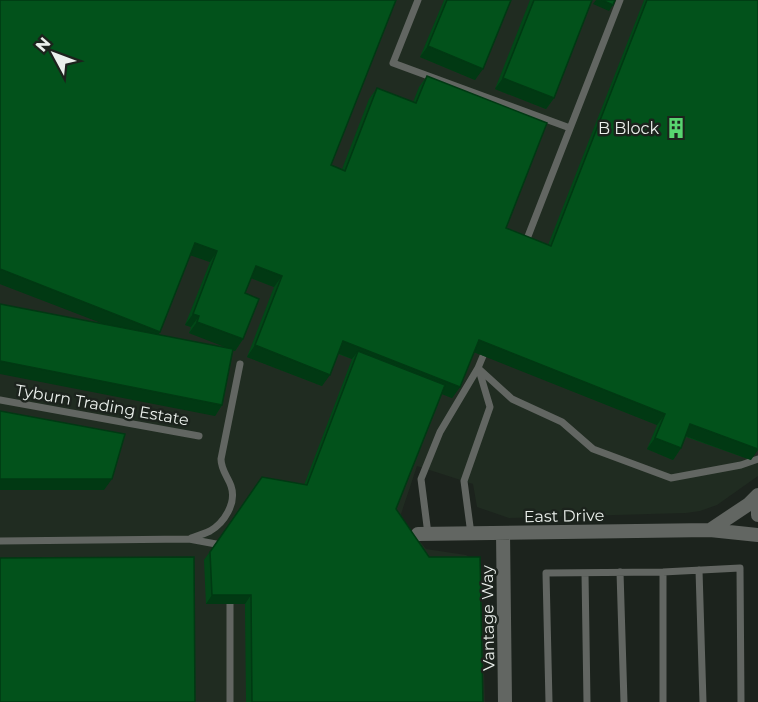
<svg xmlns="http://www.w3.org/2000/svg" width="758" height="702" viewBox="0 0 758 702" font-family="Montserrat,sans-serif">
<rect width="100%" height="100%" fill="#1c231d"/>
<path fill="#202c21" d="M 0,0 L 758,0 L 758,476 L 717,505 L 700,511 L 686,513 L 509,518 L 477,507 L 473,484 L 417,466 L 400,517 L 426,549 L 466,555 L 481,564 L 485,702 L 0,702 Z"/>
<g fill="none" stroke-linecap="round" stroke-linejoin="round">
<path stroke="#626662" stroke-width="7" d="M 418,0 L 393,63 L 570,128
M 525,244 L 620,0
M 478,368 L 512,399 L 562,422 L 593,449 L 671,478 L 741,465 L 758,459
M 0,400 L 199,436
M 428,534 L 421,479 L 440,432 L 478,368 L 483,356
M 471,534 L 464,481 L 490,407 L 479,370
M 191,538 C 197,536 204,534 210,531 C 224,523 237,503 231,486 C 228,477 221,470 221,459 L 240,364
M 0,541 L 189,539 L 216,544
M 699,570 L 703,702
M 620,572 L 624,702
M 663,572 L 663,702
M 585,573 L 587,702
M 230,702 L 230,604
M 549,702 L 546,573 L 663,572 L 740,568 L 741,702"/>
<path stroke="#626662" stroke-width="14" d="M 758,507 L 758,515
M 710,530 L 749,504 L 758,495
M 503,533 L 505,702
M 418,534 L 710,530 L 758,535"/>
</g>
<path fill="#024717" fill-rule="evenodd" d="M 0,0 L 331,165 L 342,169 L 369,99 L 377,88 L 413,102 L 419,87 L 427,76 L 506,228 L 548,245 L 644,0 L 758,0 L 751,460 L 686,437 L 681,448 L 673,460 L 647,449 L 657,425 L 474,352 L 460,387 L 452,398 L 442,394 L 396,509 L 483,702 L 246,702 L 245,604 L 206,604 L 204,560 L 262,477 L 304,485 L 352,359 L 338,354 L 322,386 L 247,357 L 274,287 L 251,278 L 245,293 L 243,339 L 235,351 L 233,350 L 222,405 L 215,416 L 105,324 L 0,284 ZM 190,255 L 210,262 L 185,325 L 191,327 L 189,333 L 232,349 L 158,335 L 160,332 Z
M 444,0 L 511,0 L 475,80 L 420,57 Z
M 530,0 L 592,0 L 554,98 L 546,109 L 495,89 Z"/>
<path fill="#013913" d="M 596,0 L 602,0 L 613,5 L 609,11 L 593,4 Z
M 428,46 L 483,69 L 475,80 L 420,57 Z
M 503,78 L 554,98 L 546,109 L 495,89 Z
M 195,243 L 217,251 L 210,262 L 187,254 Z
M 256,266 L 282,276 L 274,287 L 248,277 Z
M 0,269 L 160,332 L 153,343 L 0,284 Z
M 193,314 L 199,316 L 191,327 L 185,325 Z
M 197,322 L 243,339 L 235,351 L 189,333 Z
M 479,340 L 665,414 L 657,425 L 471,351 Z
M 343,341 L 460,387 L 452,398 L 355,360 L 358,351 L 352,359 L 335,352 Z
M 255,345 L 330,375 L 322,386 L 247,357 Z
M 0,361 L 222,405 L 215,416 L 0,374 Z
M 690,424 L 758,449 L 758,450 L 751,460 L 683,435 Z
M 655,438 L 681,448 L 673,460 L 647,449 Z
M 0,479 L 112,479 L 104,490 L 0,490 Z
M 212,595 L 251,595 L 245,604 L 206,604 Z"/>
<path fill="#02521b" stroke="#013913" stroke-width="1.5" d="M 0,0 L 396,0 L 331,165 L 345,171 L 377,88 L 416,103 L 427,76 L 547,123 L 506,228 L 551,246 L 647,0 L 758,0 L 758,449 L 690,424 L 681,448 L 655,438 L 665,414 L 479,340 L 460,387 L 343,341 L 330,375 L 255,345 L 282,276 L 256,266 L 245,293 L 259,299 L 243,339 L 197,322 L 199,316 L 193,314 L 217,251 L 195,243 L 160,332 L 0,269 Z
M 447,0 L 511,0 L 483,69 L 428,46 Z
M 534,0 L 592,0 L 554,98 L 503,78 Z
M 602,0 L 615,0 L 613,5 Z
M 0,304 L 233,349 L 222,405 L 0,361 Z
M 358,351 L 445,385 L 396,509 L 429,557 L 480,557 L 483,702 L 252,702 L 251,595 L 212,595 L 210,552 L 262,477 L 307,485 Z
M 0,411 L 125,434 L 112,479 L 0,479 Z
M 194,557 L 195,702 L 0,702 L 0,558 Z"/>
<defs>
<symbol id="building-bare" viewBox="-9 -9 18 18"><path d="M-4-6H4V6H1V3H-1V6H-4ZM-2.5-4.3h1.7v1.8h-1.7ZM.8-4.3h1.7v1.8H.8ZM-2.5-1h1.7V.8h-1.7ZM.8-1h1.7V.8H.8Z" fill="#58d570" stroke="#1c231d" stroke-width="2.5" paint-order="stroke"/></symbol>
</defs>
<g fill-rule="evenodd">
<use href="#building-bare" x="661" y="113" width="30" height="30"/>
</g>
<g text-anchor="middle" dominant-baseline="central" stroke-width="5" stroke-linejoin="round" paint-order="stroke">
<g font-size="16" fill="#ebf0ec" stroke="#1c231d" text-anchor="end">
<text x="659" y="128">B Block</text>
</g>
<g font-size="16" fill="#ebf0ec" stroke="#1c231d">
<text transform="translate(102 405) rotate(10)">Tyburn Trading Estate</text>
<text transform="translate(564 516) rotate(-1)">East Drive</text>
<text transform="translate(488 618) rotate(-91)">Vantage Way</text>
</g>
</g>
<g transform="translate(54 54) rotate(311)" stroke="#1c231d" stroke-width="4.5" paint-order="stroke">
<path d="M0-4.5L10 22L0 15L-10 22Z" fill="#ebf0ec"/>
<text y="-9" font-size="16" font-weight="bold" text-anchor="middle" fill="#ebf0ec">N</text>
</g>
</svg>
